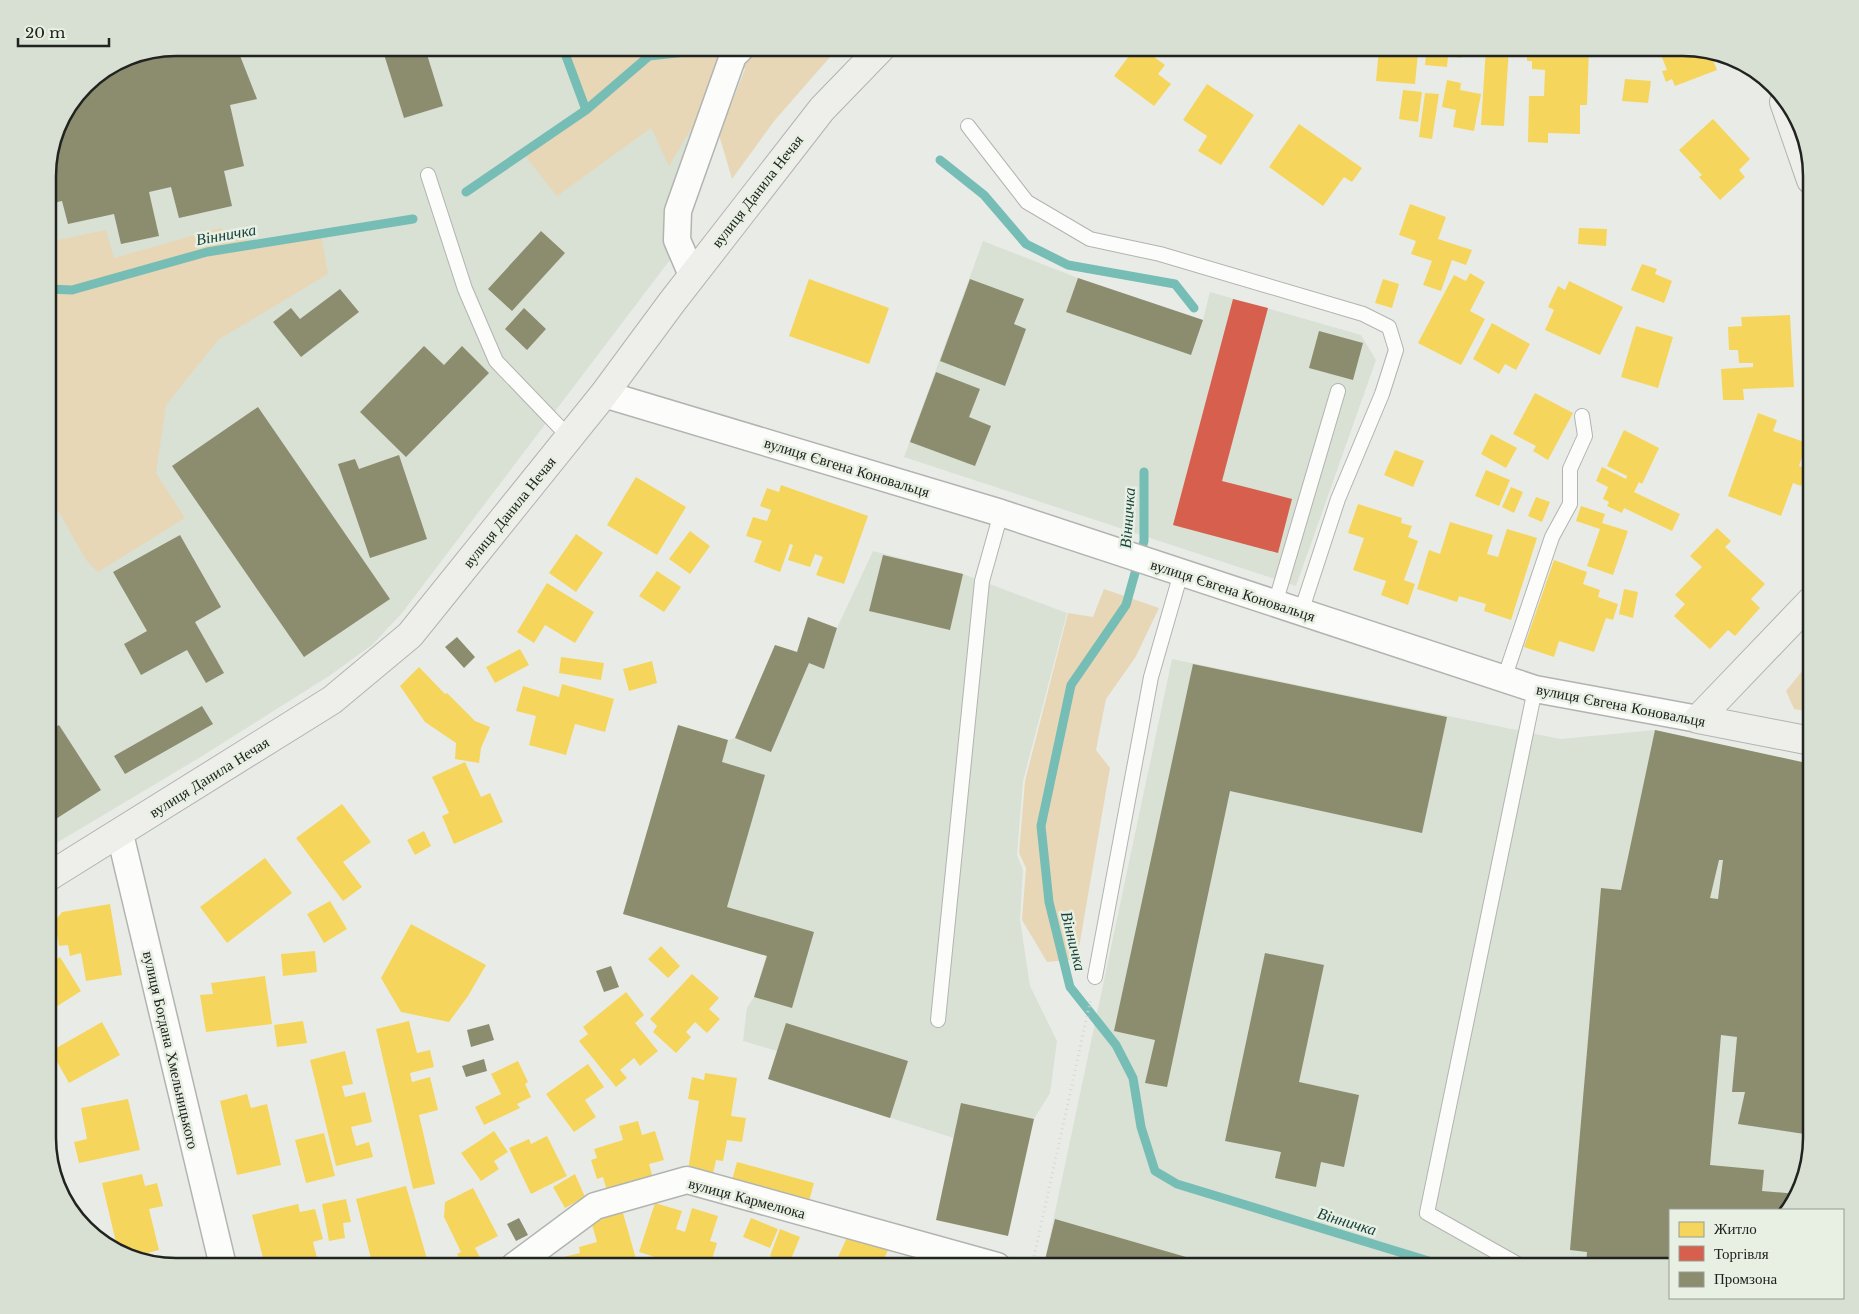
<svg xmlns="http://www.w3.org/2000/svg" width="1859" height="1314" viewBox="0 0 1859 1314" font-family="'Libre Baskerville',serif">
<rect width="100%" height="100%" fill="#e9ece6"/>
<path fill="#d9e0d4" d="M 176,48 L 732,48 L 679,248 L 402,613 L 372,645 L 329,676 L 199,758 L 48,848 L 48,168 L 61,119 L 91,80 L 127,57 Z
M 983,241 L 1078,278 L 1203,320 L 1210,292 L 1361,335 L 1376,360 L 1296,586 L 904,457 Z
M 873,551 L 963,574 L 1067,613 L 1023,781 L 1017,855 L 1023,870 L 1020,920 L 1030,986 L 1057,1041 L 1050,1093 L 1034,1119 L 962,1103 L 954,1138 L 768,1079 L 777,1051 L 743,1041 L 747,1008 L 754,997 L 766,956 L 623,914 L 678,725 L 728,740 L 735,738 L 775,645 L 797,652 L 808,617 L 837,628 Z
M 1172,659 L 1560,739 L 1655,730 L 1811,764 L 1811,1138 L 1805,1179 L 1788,1210 L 1670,1210 L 1670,1266 L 1053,1266 L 1044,1264 Z"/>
<path fill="#e7d7b7" d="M 563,48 L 720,48 C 713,97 694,124 669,166 L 651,128 L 557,196 L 522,152 L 585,110 Z
M 741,48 L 838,48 L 775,120 L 732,179 L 719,135 L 745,69 L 733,56 Z
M 219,228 L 257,244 L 321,234 L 328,274 L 218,340 L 166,405 L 156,473 L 185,518 L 98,572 L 86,560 L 48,493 L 48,242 L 106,230 L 114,258 Z
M 1104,589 L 1159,608 L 1135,658 L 1106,699 L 1096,750 L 1110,768 L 1077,959 L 1047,962 L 1022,920 L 1026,868 L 1019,853 L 1025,781 L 1068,613 L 1093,617 Z
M 1811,660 L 1811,712 L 1794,709 L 1786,691 Z"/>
<path fill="#f6d55c" d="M 1135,48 L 1142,48 L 1165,65 L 1158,74 L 1171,84 L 1154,106 L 1114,76 Z
M 1379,48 L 1461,48 L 1461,58 L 1448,56 L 1447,67 L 1425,65 L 1426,54 L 1418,53 L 1415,84 L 1376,81 Z
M 1486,48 L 1509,48 L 1504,126 L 1481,125 Z
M 1533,48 L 1589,48 L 1587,105 L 1580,105 L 1580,134 L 1548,133 L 1548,143 L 1528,142 L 1529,96 L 1544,96 L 1545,70 L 1532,69 L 1532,61 L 1527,61 L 1527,49 L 1533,50 Z
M 1666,48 L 1710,52 L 1717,70 L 1675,86 L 1672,79 L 1666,82 L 1662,71 L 1667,70 L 1659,50 Z
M 1625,79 L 1651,81 L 1648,103 L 1622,101 Z
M 1447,80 L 1461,83 L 1460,90 L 1481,94 L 1474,131 L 1453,127 L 1456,110 L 1442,107 Z
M 1207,84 L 1254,115 L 1221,165 L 1198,151 L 1207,136 L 1183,120 Z
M 1403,90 L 1422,92 L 1418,122 L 1399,119 Z
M 1425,93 L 1439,94 L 1432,139 L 1419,137 Z
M 1713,119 L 1750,159 L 1739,170 L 1745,177 L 1720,200 L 1699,177 L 1702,175 L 1679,150 Z
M 1299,124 L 1362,168 L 1352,182 L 1344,177 L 1323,206 L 1269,167 Z
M 1410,204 L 1446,217 L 1438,239 L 1472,250 L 1466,265 L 1452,260 L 1441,291 L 1423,285 L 1432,261 L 1411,254 L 1416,241 L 1399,235 Z
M 1579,228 L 1607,229 L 1606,246 L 1578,244 Z
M 1642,264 L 1657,269 L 1655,274 L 1672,281 L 1664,303 L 1631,290 Z
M 1470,273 L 1485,282 L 1470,311 L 1485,319 L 1461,365 L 1418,343 L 1454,275 L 1466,281 Z
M 809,279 L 889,308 L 869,364 L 789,336 Z
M 1383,279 L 1399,284 L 1392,308 L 1375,303 Z
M 1569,281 L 1623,307 L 1600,355 L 1545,330 L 1554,310 L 1548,307 L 1558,286 L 1565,290 Z
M 1790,315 L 1794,387 L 1743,389 L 1744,400 L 1723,400 L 1721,369 L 1753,367 L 1753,363 L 1739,363 L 1738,350 L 1729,350 L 1728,327 L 1742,326 L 1741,317 Z
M 1492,323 L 1530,344 L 1516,370 L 1505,364 L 1499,374 L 1473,359 Z
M 1636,326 L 1673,337 L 1658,388 L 1621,377 Z
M 1535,393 L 1573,413 L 1548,460 L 1533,451 L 1536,446 L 1513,434 Z
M 1758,413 L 1777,420 L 1773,431 L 1807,443 L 1799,466 L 1807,469 L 1801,486 L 1793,483 L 1781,516 L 1728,496 Z
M 1624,430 L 1659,448 L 1642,484 L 1639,482 L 1634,492 L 1680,514 L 1672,531 L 1624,508 L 1622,513 L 1607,506 L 1609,502 L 1603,499 L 1608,487 L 1596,481 L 1602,467 L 1626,479 L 1627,476 L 1607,466 Z
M 1491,434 L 1517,448 L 1506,468 L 1481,454 Z
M 1395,450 L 1424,461 L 1413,487 L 1384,475 Z
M 1486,470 L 1510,480 L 1499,506 L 1475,496 Z
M 636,477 L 686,507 L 657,555 L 607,525 Z
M 781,485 L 868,516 L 844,584 L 816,575 L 823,557 L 815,554 L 810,567 L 788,560 L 793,545 L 790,544 L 780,572 L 754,562 L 762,541 L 746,536 L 753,517 L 767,521 L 771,510 L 760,506 L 767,488 L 779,492 Z
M 1511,487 L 1523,492 L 1514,513 L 1502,507 Z
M 1536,497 L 1550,502 L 1542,522 L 1528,516 Z
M 1358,504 L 1402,518 L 1401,523 L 1412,526 L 1408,537 L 1418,541 L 1404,580 L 1415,584 L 1408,605 L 1381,595 L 1386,581 L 1353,570 L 1364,538 L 1348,533 Z
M 1581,506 L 1605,514 L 1602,523 L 1628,531 L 1613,575 L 1587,566 L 1600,529 L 1576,521 Z
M 1450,522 L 1493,535 L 1487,554 L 1498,557 L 1507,529 L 1537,538 L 1511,620 L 1484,611 L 1486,604 L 1459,596 L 1457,602 L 1417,589 L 1429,550 L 1440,554 Z
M 1717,528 L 1731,541 L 1725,547 L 1765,584 L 1751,599 L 1760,608 L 1735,636 L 1728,630 L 1710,649 L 1674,616 L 1685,604 L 1675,595 L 1702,567 L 1690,556 Z
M 690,531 L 710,546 L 690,574 L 669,559 Z
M 576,534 L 603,553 L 576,592 L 549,573 Z
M 1554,560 L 1587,572 L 1583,584 L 1600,590 L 1598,597 L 1618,604 L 1613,620 L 1606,618 L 1594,652 L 1559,641 L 1554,657 L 1524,647 Z
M 657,571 L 681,587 L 664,612 L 639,596 Z
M 547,583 L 594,612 L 575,643 L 545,625 L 534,643 L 517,632 Z
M 1624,589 L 1638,592 L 1633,618 L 1619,614 Z
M 520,649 L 529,665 L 495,683 L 486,667 Z
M 561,657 L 604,663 L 601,680 L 559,673 Z
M 652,661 L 657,683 L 629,691 L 623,669 Z
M 419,667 L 445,694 L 447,693 L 475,721 L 490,727 L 481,748 L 479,763 L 455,759 L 456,743 L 425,722 L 400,686 Z
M 562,684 L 614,699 L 605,732 L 575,724 L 566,755 L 529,745 L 536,716 L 516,711 L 523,686 L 559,697 Z
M 465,762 L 481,797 L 490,793 L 503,822 L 454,844 L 442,816 L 449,813 L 432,777 Z
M 342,804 L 371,842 L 343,862 L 362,887 L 343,901 L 296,838 Z
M 424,831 L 431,846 L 415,855 L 407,840 Z
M 265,858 L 292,893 L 227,943 L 200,907 Z
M 330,901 L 347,929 L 324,943 L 307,914 Z
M 110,904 L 122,975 L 86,981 L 81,953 L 70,956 L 68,945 L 59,946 L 55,921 L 62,912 Z
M 411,924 L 486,965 L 468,996 L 449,1022 L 401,1012 L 381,978 Z
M 661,946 L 680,966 L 668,978 L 648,959 Z
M 315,951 L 317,972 L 283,976 L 281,954 Z
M 60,957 L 81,991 L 48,1012 L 48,984 L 53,981 L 48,972 L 48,964 Z
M 692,974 L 719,998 L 709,1009 L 720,1019 L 707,1033 L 695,1022 L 686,1032 L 691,1037 L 676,1053 L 653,1032 L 657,1026 L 650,1019 Z
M 265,976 L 272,1024 L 206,1032 L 200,995 L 213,994 L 211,983 Z
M 626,992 L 644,1015 L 635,1023 L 658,1051 L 640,1066 L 634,1058 L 620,1070 L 627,1078 L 616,1087 L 579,1041 L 588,1034 L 583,1027 Z
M 303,1021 L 307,1043 L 277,1047 L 274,1025 Z
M 409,1021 L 417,1053 L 430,1050 L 434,1067 L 410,1073 L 412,1082 L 430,1077 L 438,1110 L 419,1115 L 435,1184 L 413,1189 L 376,1029 Z
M 102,1022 L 120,1055 L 69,1083 L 51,1051 Z
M 345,1051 L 353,1084 L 342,1086 L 345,1097 L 365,1092 L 372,1122 L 351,1127 L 356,1146 L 369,1142 L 373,1157 L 336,1166 L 310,1060 Z
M 518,1061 L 528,1082 L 525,1084 L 531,1097 L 517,1104 L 520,1108 L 484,1125 L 475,1107 L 501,1094 L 491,1074 Z
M 588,1064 L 604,1087 L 585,1100 L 596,1117 L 574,1132 L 546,1094 Z
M 705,1073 L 737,1078 L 731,1116 L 746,1118 L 742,1142 L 727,1140 L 723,1161 L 716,1160 L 713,1174 L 688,1170 L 699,1101 L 688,1099 L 692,1077 L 704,1080 Z
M 247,1094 L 251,1108 L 267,1104 L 281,1165 L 237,1175 L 220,1101 Z
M 128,1099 L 140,1150 L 79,1163 L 74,1142 L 87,1139 L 81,1108 Z
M 638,1121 L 642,1135 L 655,1131 L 664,1160 L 649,1164 L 653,1178 L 607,1191 L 603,1177 L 597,1179 L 591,1160 L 597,1158 L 594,1149 L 623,1140 L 619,1126 Z
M 494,1131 L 508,1152 L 494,1161 L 499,1169 L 481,1181 L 461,1153 Z
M 324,1133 L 335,1176 L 306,1183 L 295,1140 Z
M 547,1136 L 567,1176 L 531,1194 L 509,1148 L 529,1139 L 531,1144 Z
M 737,1162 L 814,1183 L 809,1201 L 732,1180 Z
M 142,1174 L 145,1186 L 157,1183 L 163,1206 L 149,1209 L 159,1250 L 140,1255 L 140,1257 L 134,1259 L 118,1251 L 102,1183 Z
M 575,1174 L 585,1197 L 565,1208 L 553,1187 Z
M 406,1186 L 429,1266 L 369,1266 L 372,1263 L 356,1199 Z
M 473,1188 L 498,1236 L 475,1248 L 484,1265 L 464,1266 L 457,1254 L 461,1252 L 444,1217 L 445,1202 Z
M 346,1199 L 351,1222 L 343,1223 L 345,1238 L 329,1241 L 322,1204 Z
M 655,1203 L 682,1211 L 676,1229 L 685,1232 L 692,1208 L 718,1216 L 710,1241 L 717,1243 L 710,1266 L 683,1266 L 639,1252 Z
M 298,1204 L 300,1212 L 315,1209 L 323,1239 L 313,1242 L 319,1266 L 265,1266 L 252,1215 Z
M 623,1213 L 638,1266 L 561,1266 L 559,1258 L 580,1253 L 579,1247 L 597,1242 L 591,1221 Z
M 751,1218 L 778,1229 L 770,1248 L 743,1237 Z
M 780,1229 L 800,1237 L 789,1264 L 770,1256 Z
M 849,1233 L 888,1250 L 881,1266 L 834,1266 Z
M 809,1259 L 824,1266 L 806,1266 Z"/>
<path fill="#d6604d" d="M 1233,299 L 1268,308 L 1222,481 L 1292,499 L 1278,553 L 1173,525 Z"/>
<path fill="#8c8c6e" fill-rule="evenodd" d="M 176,47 L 237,48 L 257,99 L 230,105 L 244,166 L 224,171 L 232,206 L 179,218 L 171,187 L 149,192 L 159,236 L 121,244 L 114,214 L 68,224 L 62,201 L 48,204 L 48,168 L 61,119 L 91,80 L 127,57 Z
M 382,48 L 425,48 L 443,106 L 404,118 Z
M 541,231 L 565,253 L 512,311 L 488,289 Z
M 1078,278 L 1203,320 L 1191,355 L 1066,312 Z
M 970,279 L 1024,299 L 1014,324 L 1026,329 L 1005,386 L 940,361 Z
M 340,289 L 359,312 L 301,357 L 273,322 L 291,308 L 300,319 Z
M 524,308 L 546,329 L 527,350 L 505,329 Z
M 1319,331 L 1363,343 L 1353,380 L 1309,368 Z
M 424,346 L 444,365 L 462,346 L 489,373 L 406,457 L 360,412 Z
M 936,372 L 980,389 L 969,417 L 991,426 L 975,466 L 910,442 Z
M 258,407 L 390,599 L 304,657 L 172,466 Z
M 399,455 L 427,539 L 370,558 L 338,464 L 355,459 L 359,469 Z
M 180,535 L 221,607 L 195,622 L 224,673 L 206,683 L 187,650 L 141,675 L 124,644 L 147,631 L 113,572 Z
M 883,555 L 963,574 L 950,630 L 869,611 Z
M 808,617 L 837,628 L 824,669 L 809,663 L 771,752 L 735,738 L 775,645 L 797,652 Z
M 457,637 L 475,657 L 464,668 L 445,647 Z
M 1193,664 L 1447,717 L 1422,833 L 1230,791 L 1167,1087 L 1145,1083 L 1155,1040 L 1114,1031 Z
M 202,706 L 213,724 L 125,774 L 114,756 Z
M 59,725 L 101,790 L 48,824 L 48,754 L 50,753 L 48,732 Z
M 678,725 L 728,740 L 722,762 L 765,775 L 727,907 L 814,932 L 792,1008 L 754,997 L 767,956 L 623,914 Z
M 1655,730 L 1811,764 L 1811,1135 L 1738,1124 L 1745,1092 L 1732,1092 L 1737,1037 L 1721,1035 L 1710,1165 L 1764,1170 L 1762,1191 L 1797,1194 L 1788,1210 L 1670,1210 L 1670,1266 L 1586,1265 L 1587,1252 L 1570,1250 L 1601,888 L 1621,890 ZM 1719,860 L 1723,860 L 1718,899 L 1710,898 Z
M 1265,953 L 1324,965 L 1299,1082 L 1359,1095 L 1344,1167 L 1321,1162 L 1316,1187 L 1275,1178 L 1281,1152 L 1225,1141 Z
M 611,966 L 619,987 L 604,992 L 596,971 Z
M 786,1023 L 908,1061 L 890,1118 L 768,1079 Z
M 489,1024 L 494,1040 L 471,1047 L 467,1030 Z
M 484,1059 L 487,1071 L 466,1077 L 462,1066 Z
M 961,1103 L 1034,1119 L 1008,1236 L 936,1220 Z
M 519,1218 L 528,1235 L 516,1241 L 507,1224 Z
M 1055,1219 L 1217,1266 L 1053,1266 L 1044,1264 Z"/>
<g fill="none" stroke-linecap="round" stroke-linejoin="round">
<path stroke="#76bdb6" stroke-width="9" d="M 563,48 L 586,110
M 940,160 L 984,195 L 1026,244 L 1068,265 L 1175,284 L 1194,308
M 466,192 L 586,110 L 649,56 L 686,52
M 48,289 L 72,290 L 207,252 L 413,219
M 1144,472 L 1144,541 L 1126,605 L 1071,685 L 1041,826 L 1049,902 L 1070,987 L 1116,1045 L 1133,1078 L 1141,1127 L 1155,1171 L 1177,1184 L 1445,1266"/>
<defs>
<path id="lane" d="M 968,126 L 1027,202 L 1090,239 L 1160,254 L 1363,314 L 1389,327 L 1396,350 L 1382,394 L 1338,499 L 1301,612
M 428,175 L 465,289 L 496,361 L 569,437
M 1275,604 L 1338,391
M 1504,679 L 1552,537 L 1570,504 L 1570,469 L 1585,436 L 1582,416
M 1095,977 L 1151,677 L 1181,573
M 938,1020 L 982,581 L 1001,513
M 1521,1266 L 1427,1213 L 1535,689"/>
<path id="street" d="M 692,275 L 677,240 L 678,211 L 733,56 L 741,48
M 604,394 L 1001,513 L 1535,689 L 1698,719
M 120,834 L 223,1266
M 514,1266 L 595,1206 L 687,1180 L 997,1266"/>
<path id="secondary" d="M 1784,102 L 1811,180
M 1698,719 L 1811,601
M 1698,719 L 1811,741
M 48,877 L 332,700 L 410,635 L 604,394 L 672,302 L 822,109 L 881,48"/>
</defs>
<use href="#lane" stroke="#b1b4b0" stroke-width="16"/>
<use href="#street" stroke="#b1b4b0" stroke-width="29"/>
<use href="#secondary" stroke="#b1b4b0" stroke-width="30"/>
<path stroke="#d5d7d5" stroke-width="3" stroke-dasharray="1 4" stroke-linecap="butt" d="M 1032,1266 L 1091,998"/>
<use href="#lane" stroke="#fcfcfb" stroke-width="14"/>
<use href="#street" stroke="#fcfcfb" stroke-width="26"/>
<use href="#secondary" stroke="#eeefea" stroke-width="28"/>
</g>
<g text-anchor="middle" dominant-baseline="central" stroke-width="5" stroke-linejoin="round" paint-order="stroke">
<g font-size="15" fill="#20231f" stroke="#e8efe3">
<text transform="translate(757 191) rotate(-52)">вулиця Данила Нечая</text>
<text transform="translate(847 467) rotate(17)">вулиця Євгена Коновальця</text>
<text transform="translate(509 512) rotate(-51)">вулиця Данила Нечая</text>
<text transform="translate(1233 590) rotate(18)">вулиця Євгена Коновальця</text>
<text transform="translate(1621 705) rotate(11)">вулиця Євгена Коновальця</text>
<text transform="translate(209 777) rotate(-32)">вулиця Данила Нечая</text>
<text transform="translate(171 1050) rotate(77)">вулиця Богдана Хмельницького</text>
<text transform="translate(747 1198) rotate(15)">вулиця Кармелюка</text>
</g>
<g font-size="16" font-style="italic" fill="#16433f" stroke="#e8efe3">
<text transform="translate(226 234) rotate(-10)">Вінничка</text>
<text transform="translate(1127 518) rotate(-86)">Вінничка</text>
<text transform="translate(1074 941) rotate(76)">Вінничка</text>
<text transform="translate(1347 1221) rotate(17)">Вінничка</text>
</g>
</g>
<path d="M0 0H1859V1314H0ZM176 56H1683A120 120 0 0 1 1803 176V1138A120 120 0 0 1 1683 1258H176A120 120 0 0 1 56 1138V176A120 120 0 0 1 176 56Z" fill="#d8dfd3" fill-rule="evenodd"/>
<path fill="none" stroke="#20231f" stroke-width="2.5" d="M176 56H1683A120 120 0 0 1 1803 176V1138A120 120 0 0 1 1683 1258H176A120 120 0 0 1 56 1138V176A120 120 0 0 1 176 56Z"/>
<rect x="1669" y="1209" width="175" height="90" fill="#e8efe3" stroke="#989d95"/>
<rect x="1679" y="1222" width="25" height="15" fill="#f6d55c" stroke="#989d95"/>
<text x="1714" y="1234" font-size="15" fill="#20231f">Житло</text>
<rect x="1679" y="1246" width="25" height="15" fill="#d6604d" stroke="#989d95"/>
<text x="1714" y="1259" font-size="15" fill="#20231f">Торгівля</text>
<rect x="1679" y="1272" width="25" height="15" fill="#8c8c6e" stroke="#989d95"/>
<text x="1714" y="1284" font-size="15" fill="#20231f">Промзона</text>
<path d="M18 38v8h91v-8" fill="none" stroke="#20231f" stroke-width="2.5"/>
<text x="25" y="38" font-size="15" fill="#20231f" stroke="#e8efe3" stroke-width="4" paint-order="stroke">20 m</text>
</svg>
